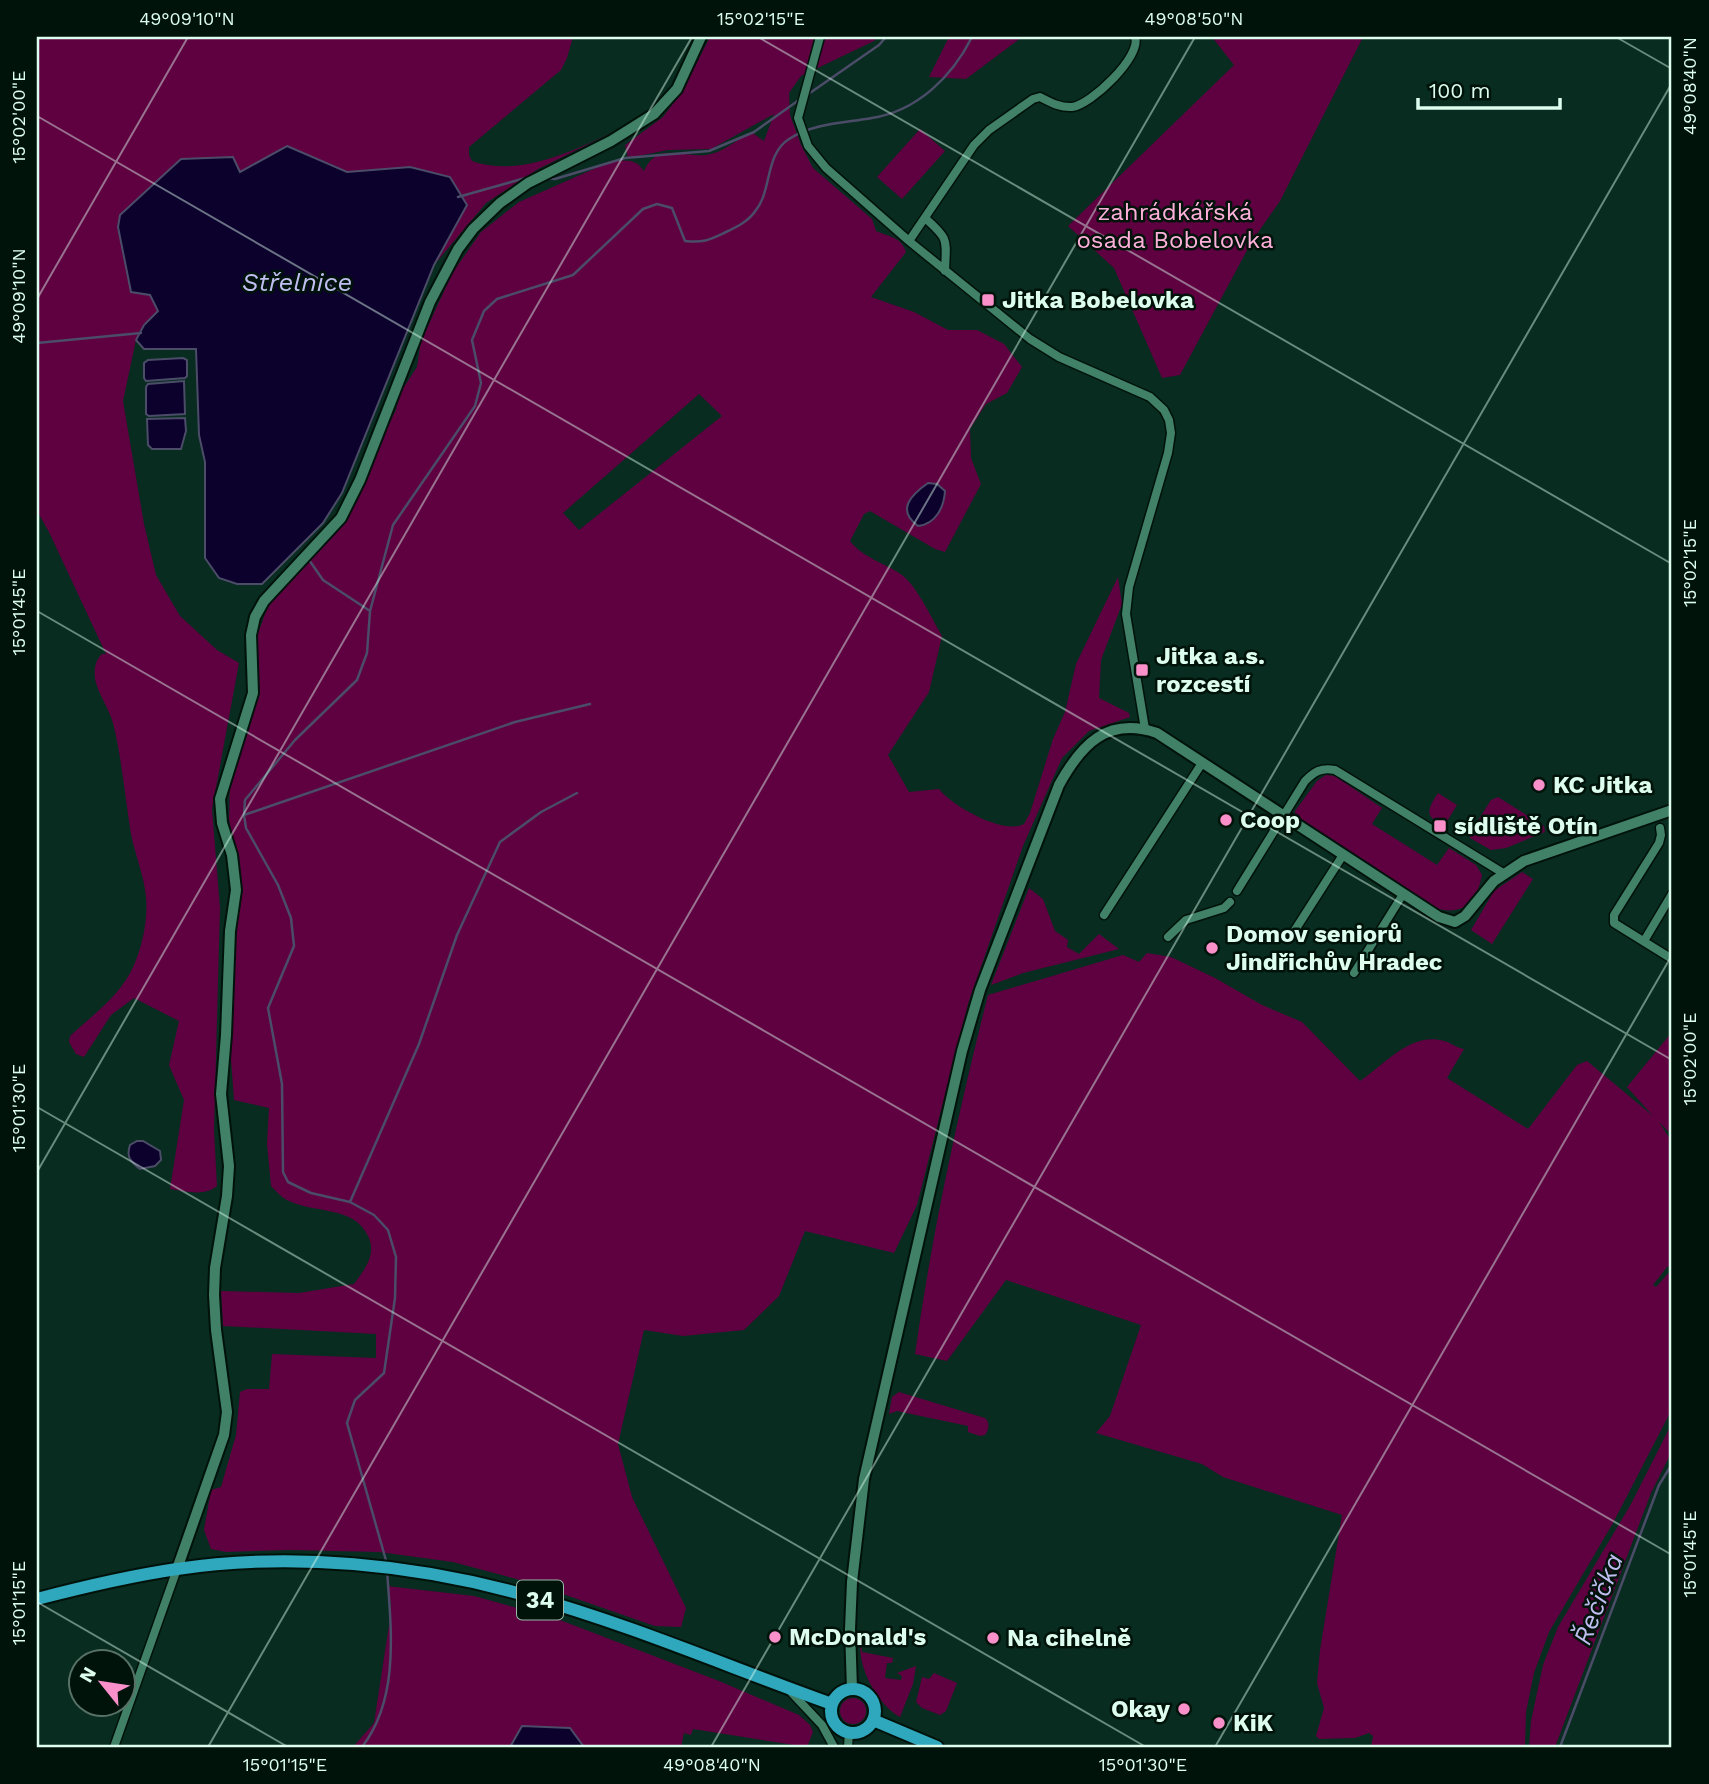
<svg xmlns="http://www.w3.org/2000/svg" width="1709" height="1784" viewBox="0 0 1709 1784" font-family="'Work Sans',sans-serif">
<rect width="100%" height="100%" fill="#082c20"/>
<path fill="#5f0041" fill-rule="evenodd" d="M 37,37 L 573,37 L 567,58 L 561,70 L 469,147 L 469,155 L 472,161 C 519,178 573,151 615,131 L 538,169 L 486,203 L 434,265 L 467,205 L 410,167 L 347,172 L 287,146 L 150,295 L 158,311 L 144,324 L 136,340 L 123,401 L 144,524 L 156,575 L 180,616 L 217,650 L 239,663 L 212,809 L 220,908 L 214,1131 L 217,1186 C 204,1197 185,1191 170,1189 L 184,1100 L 169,1065 L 179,1021 L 134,998 L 111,1015 L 84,1057 L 76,1054 L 69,1042 L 70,1036 C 93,1015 122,994 134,965 C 143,944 148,919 146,897 C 144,875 135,855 131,834 C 125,798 122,759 113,723 C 109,708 98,694 95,679 C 94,669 95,661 102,654 L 106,654 L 49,532 L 37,511 Z
M 710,37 L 877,37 L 874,41 L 801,76 L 789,93 L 790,115 L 801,145 L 813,168 L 872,219 L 876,231 C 890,237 901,237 906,252 L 871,297 L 914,312 L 948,330 L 977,330 L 1004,344 L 1022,367 L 1007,393 L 986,404 L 970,429 L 971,458 L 981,484 L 945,552 L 935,549 L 870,511 L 864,514 L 850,541 C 863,558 885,563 902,575 C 918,588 931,617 942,636 L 929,692 L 888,755 L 909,792 L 939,789 C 952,806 1003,835 1024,824 L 1030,813 L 1053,739 L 1065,712 L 1076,664 L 1118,577 L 1122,604 L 1101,660 L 1099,698 L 1129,713 L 1130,717 L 1089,731 L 1062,758 L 1023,846 L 968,1004 L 917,1205 L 894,1253 L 805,1231 L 779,1296 L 744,1330 L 683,1336 L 644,1330 L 618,1444 L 632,1497 L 686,1608 L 681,1627 L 655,1626 L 531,1583 L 453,1562 L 379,1552 L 289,1550 L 226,1552 L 211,1549 L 204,1530 L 211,1490 L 221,1487 L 236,1435 L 240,1392 L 247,1389 L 269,1389 L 272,1354 L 376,1358 L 376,1334 L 223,1326 L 221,1291 L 299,1293 L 354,1284 C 365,1269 377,1254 368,1236 C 354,1205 313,1214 287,1200 C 281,1197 276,1191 271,1186 L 267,1144 L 269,1108 L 234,1100 L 230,1046 L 238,889 L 235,854 L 229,819 L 230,782 L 255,684 L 257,636 L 271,598 L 356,490 L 396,410 L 400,393 L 417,367 L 421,341 L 453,272 L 481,232 L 519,202 L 614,160 L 631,161 L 638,164 L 644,171 C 658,141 681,158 706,155 C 722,153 737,140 751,132 L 764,141 L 774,114 L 711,149 L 668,150 L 628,158 L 625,145 L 663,117 L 681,93 ZM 699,394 L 722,416 L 579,530 L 563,513 Z
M 949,37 L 1022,37 L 966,79 L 929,77 Z
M 1212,37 L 1363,37 L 1280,201 L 1252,241 L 1180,375 L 1162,378 L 1114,268 L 1068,226 L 1234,65 Z
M 920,129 L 945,151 L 902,199 L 877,177 Z
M 1326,775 L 1335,776 L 1382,808 L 1372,824 L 1437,865 L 1449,848 L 1476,865 L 1482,875 C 1477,901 1465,915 1438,909 L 1296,818 L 1295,811 L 1317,781 Z
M 1438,793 L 1457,805 L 1444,826 C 1424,816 1427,810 1438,793 Z
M 1498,797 L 1544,826 L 1545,832 L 1506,848 L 1491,850 L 1470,838 L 1470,833 L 1491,800 Z
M 1522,872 L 1533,879 L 1492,944 L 1471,930 L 1494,891 Z
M 1029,888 L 1043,899 L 1055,931 L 1068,940 L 1067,947 L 1079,954 L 1099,934 L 1119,949 L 1023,973 L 991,985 Z
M 1147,953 L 1171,957 L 1215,978 L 1262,1005 L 1302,1022 L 1360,1081 C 1384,1065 1411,1031 1444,1041 C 1452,1043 1454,1047 1464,1049 L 1447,1078 L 1528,1129 L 1577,1065 L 1587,1061 L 1653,1116 L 1627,1087 L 1672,1032 L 1672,1135 L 1659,1122 L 1672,1142 L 1672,1266 L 1667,1267 L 1653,1285 L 1656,1287 L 1672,1269 L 1672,1409 L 1613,1523 L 1549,1632 L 1534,1673 L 1526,1712 L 1525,1747 L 1371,1747 L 1373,1736 L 1369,1733 L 1355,1738 L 1319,1739 L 1316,1736 L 1324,1708 L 1317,1683 L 1320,1650 L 1342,1515 L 1223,1477 L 1202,1464 L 1096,1433 L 1110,1416 L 1141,1325 L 1006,1280 L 947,1361 L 915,1354 C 932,1233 958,1113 988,995 L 1123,955 L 1139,962 Z
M 899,1392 L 985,1418 C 990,1422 989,1430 985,1435 L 980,1436 L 968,1432 L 968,1426 L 897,1411 L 889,1414 L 892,1397 Z
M 1672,1423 L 1672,1451 L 1651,1493 L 1555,1747 L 1529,1747 L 1531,1721 L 1543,1665 L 1558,1627 L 1631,1504 Z
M 387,1586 L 474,1596 L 560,1620 L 719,1681 L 799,1715 L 810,1725 L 813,1732 L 807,1747 L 693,1729 L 691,1735 L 684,1733 L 681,1747 L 584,1747 L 570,1728 L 523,1726 L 510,1747 L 353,1747 L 374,1723 L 390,1619 L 391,1604 Z
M 861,1640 L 862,1652 L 893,1658 L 892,1663 L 887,1663 L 885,1678 L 901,1680 L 902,1676 L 897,1673 L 916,1666 L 913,1684 L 900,1717 C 878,1705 856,1666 861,1640 Z
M 934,1673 L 957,1683 L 946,1711 L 940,1715 L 922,1708 L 916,1702 L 922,1677 L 929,1679 Z
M840 1711a13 13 0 1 1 26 0a13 13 0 1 1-26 0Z"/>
<path fill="#0c002d" stroke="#4b4c67" stroke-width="2" d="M 287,146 L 347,172 L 410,167 L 450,177 L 467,205 L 434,265 L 342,493 L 323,523 L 262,584 L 237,584 L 219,578 L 205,558 L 205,462 L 199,435 L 196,349 L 144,349 L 136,340 L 144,325 L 158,311 L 150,295 L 131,292 L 118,227 L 120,215 L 181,159 L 233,157 L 240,172 Z
M 183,358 L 187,360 L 187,376 L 185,378 L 146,381 L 144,378 L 144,363 L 148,360 Z
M 184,381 L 185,414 L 149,416 L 146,414 L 146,387 L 148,384 Z
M 185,418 L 186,431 L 181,449 L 152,449 L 148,445 L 147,419 Z
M 928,483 L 937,484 L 945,491 C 944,507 936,524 918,526 C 896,510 911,495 928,483 Z
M 137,1141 L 143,1141 L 160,1151 L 161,1160 L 155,1166 L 140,1169 C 130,1161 126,1157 130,1145 Z
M 522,1726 L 570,1728 L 584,1747 L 510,1747 Z"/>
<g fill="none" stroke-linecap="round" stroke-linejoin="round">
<path stroke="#4b4c67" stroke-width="2.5" d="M 807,95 L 879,45 L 886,37
M 546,178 L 555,179 L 625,158 L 709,151 L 754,132 L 799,100
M 458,197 L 529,177
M 37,343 L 141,333
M 307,557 L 323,580 L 370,611
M 244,815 L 515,722 L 590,704
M 350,1202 L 419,1044 L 457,935 L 500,842 L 541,812 L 577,793
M 387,1564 L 347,1423 L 355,1400 L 384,1373 L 395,1298 L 396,1257 L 388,1230 L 374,1215 L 350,1202 L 311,1193 L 288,1182 L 283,1172 L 282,1084 L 268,1008 L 294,946 L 291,918 L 278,885 L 246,828 L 244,815 L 245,800 L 295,740 L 357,680 L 367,653 L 370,611 L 393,525 L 475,406 L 481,383 L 472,340 L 484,311 L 497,299 L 573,275 L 643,209 L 657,204 L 672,208 L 685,241 C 704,243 709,240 726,232 C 737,227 749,221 756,210 C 772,190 765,154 789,139 C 814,123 844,123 872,118 C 917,111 952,77 972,37
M 362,1747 C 400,1698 391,1629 387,1570
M 1560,1747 L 1659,1485 L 1672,1464"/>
<defs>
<path id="minor" d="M 820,37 L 798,118 L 808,146 L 826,168 L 909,241 L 1030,339 L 1059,357 L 1150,397 L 1164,410 L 1169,420 L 1171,433 L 1168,453 L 1129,587 L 1126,614 L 1145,729
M 925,218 C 950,240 946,240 945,271
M 909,241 L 974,145 L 989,130 L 1033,99 L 1040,97 C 1050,102 1060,108 1072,107 C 1091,105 1142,56 1135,37
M 1660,828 L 1661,835 L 1659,843 L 1614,915 L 1614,923 L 1672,959
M 1237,891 L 1305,781 C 1314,772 1321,767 1335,770 L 1503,873
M 1104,915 L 1202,763
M 1295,930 L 1343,855
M 1168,937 L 1186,920 L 1224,908 L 1230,902
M 1644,941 L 1672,894
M 1354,973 L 1400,899
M 791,1692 L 822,1725 L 834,1747
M 114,1747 L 177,1569
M 848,1747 L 849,1732"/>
<path id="tertiary" d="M 177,1569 L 224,1435 L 227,1412 L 216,1330 L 214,1295 L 215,1268 L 227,1196 L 229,1166 L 221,1094 L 226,1035 L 230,931 L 236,890 L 232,855 L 222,823 L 220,799 L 253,693 L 251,635 L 255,617 L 264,601 L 341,518 L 360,480 L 430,302 L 458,249 L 473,229 L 500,203 L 528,183 L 611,141 L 654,114 L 677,89 L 701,37
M 852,1689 L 850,1629 L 852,1582 L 864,1479 L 962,1051 L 980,990 L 1059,785 C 1081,745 1107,716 1157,733 L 1439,917 L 1455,922 L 1465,916 L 1494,881 L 1524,861 L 1672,810"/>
<path id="primary" d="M 37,1599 C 83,1587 129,1576 177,1569 C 292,1552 416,1564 528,1596 C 632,1625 731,1668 832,1704
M831 1711a22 22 0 1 1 44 0a22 22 0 1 1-44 0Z
M 873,1720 L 937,1747"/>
</defs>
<use href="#minor" stroke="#01120b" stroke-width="11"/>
<use href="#tertiary" stroke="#01120b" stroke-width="14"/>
<use href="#primary" stroke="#01120b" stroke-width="16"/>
<use href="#minor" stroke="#408168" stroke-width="8"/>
<use href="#tertiary" stroke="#408168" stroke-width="10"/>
<use href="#primary" stroke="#2fa7bc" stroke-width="12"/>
</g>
<path fill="none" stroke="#ddfeef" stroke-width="2" stroke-opacity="0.45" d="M 758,37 L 1672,564M 1616,37 L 1672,69M 37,116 L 1672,1060M 37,299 L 188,37M 37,611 L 1672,1555M 37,1107 L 1146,1747M 37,1172 L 692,37M 37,1602 L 288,1747M 208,1747 L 1195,37M 711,1747 L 1672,83M 1215,1747 L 1672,955"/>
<g fill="#f990ca" stroke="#00130a" stroke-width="2.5">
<rect x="981" y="293" width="14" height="14" rx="3.5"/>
<rect x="1135" y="663" width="14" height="14" rx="3.5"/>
<circle cx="1539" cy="785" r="7"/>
<circle cx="1226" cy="820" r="7"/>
<rect x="1433" y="819" width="14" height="14" rx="3.5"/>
<circle cx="1212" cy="948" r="7"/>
<circle cx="775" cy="1637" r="7"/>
<circle cx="993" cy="1638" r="7"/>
<circle cx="1184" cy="1709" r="7"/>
<circle cx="1219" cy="1723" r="7"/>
</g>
<g text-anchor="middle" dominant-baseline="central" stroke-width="5" stroke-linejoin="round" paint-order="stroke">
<rect fill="#00130a" stroke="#9bb8aa" stroke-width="2" x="517" y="1580.5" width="46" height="39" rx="5"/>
<g font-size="23" font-weight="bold" fill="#ddfeef">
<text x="540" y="1600">34</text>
</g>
<g font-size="24" fill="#ffb0da" stroke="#00130a">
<text x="1175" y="212">zahrádkářská<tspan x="1175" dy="28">osada Bobelovka</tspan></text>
</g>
<g font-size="24" font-weight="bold" fill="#ddfeef" stroke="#00130a" text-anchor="start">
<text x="1002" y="300">Jitka Bobelovka</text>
<text x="1156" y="656">Jitka a.s.<tspan x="1156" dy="28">rozcestí</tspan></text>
<text x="1553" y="785">KC Jitka</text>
<text x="1240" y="820">Coop</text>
<text x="1454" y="826">sídliště Otín</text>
<text x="1226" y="934">Domov seniorů<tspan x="1226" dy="28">Jindřichův Hradec</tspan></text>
<text x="789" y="1637">McDonald's</text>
<text x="1007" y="1638">Na cihelně</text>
<text x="1170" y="1709" text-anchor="end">Okay</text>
<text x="1233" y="1723">KiK</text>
</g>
<g font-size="26" font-style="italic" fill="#bfbdef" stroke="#00130a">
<text x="297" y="282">Střelnice</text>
<text transform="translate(1598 1599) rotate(-69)">Řečička</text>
</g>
</g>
<rect width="1709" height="1784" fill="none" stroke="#00130a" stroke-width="77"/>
<g transform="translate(102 1683) rotate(300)"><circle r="33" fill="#00130a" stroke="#587166" stroke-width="2"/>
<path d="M0-5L12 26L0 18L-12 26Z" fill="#f990ca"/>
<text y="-10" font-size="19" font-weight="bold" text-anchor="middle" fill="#ddfeef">N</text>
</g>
<path d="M1418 98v10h142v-10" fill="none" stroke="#ddfeef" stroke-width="3.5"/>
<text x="1429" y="98" font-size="21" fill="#ddfeef" stroke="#00130a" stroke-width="5" paint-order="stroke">100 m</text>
<rect x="38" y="38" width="1632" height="1708" fill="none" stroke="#ddfeef" stroke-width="2.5"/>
<g font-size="18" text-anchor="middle" fill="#ddfeef">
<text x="187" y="25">49°09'10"N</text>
<text x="761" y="25">15°02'15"E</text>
<text x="1194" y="25">49°08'50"N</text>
<text transform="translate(1690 86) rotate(-90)" y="6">49°08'40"N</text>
<text transform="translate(19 117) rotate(-90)" y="6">15°02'00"E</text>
<text transform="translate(19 296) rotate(-90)" y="6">49°09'10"N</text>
<text transform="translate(1690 563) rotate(-90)" y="6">15°02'15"E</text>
<text transform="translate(19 612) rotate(-90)" y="6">15°01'45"E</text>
<text transform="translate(1690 1059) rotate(-90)" y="6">15°02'00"E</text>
<text transform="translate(19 1108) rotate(-90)" y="6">15°01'30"E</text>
<text transform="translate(1690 1554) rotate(-90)" y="6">15°01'45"E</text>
<text transform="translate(19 1603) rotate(-90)" y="6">15°01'15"E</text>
<text x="285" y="1771">15°01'15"E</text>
<text x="712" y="1771">49°08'40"N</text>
<text x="1143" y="1771">15°01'30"E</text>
</g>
</svg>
